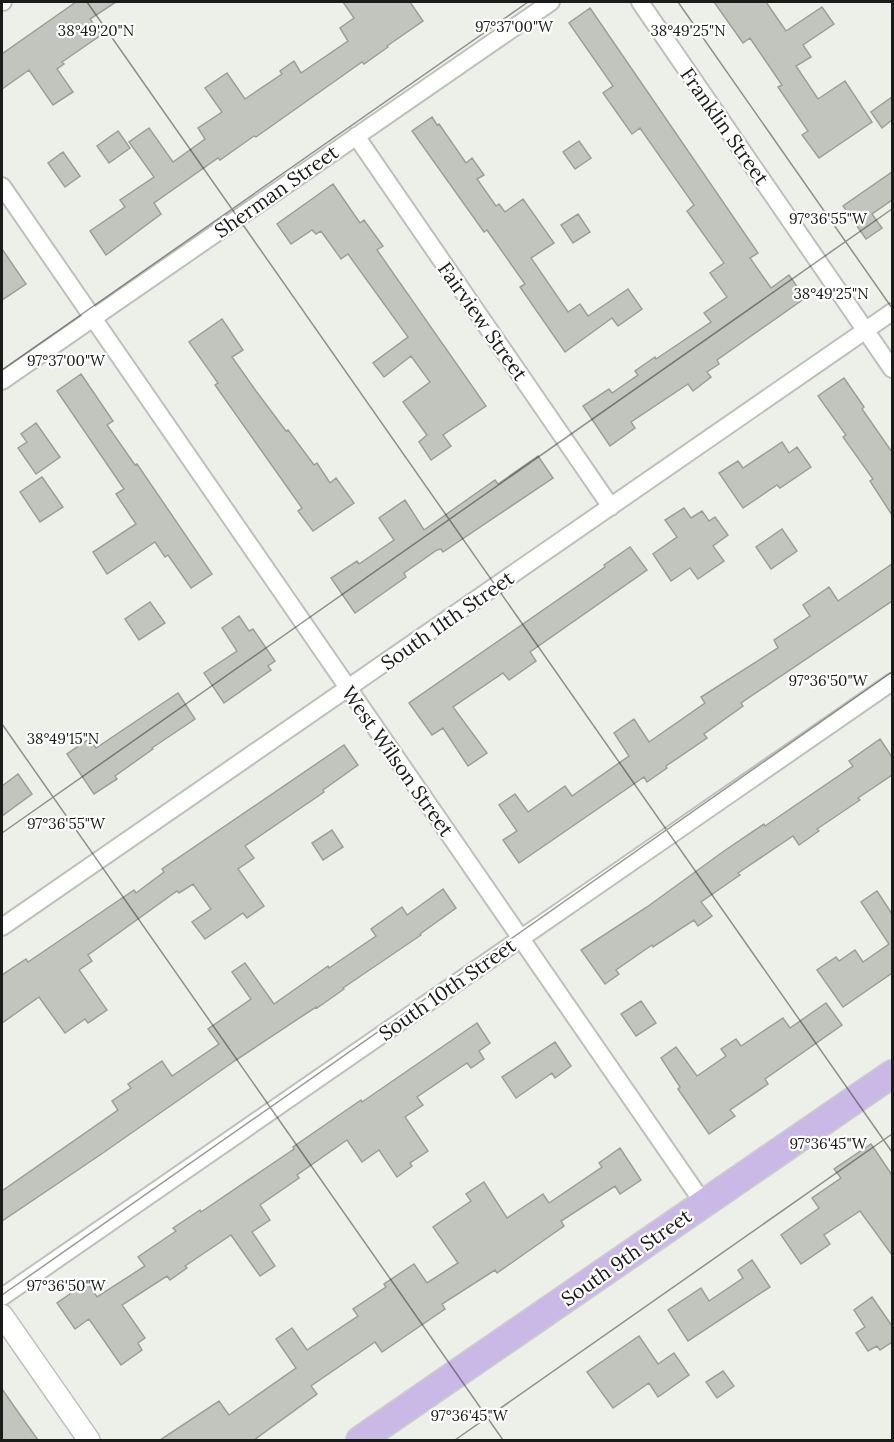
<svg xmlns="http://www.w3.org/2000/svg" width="894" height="1442" viewBox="0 0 894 1442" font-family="Lora,serif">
<rect width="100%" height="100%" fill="#edf0e9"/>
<path fill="#c2c5be" stroke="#9c9f98" stroke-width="1.5" d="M 76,2 L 116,2 L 90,19 L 101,35 L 62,62 L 64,64 L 57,69 L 73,92 L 53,105 L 29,70 L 2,89 L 2,54 Z
M 343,2 L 410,2 L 423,21 L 387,46 L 388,47 L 364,64 L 362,62 L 256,137 L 254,136 L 220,160 L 218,158 L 154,203 L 161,214 L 106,255 L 90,231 L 125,207 L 120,200 L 154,177 L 129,142 L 149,128 L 173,162 L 205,139 L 198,128 L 222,112 L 205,88 L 227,73 L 245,99 L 282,74 L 280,71 L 294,61 L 301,73 L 348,41 L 340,28 L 354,18 Z
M 714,2 L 766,2 L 786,31 L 822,7 L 834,24 L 803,45 L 811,57 L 796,66 L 818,99 L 845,81 L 872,122 L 819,158 L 802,135 L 808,131 L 778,87 L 782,85 L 750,38 L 743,43 Z
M 590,8 L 758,253 L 750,258 L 771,288 L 789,275 L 805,298 L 717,360 L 719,364 L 707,372 L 711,377 L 693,391 L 688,384 L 631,422 L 635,428 L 610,446 L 583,406 L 609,389 L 612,393 L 638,375 L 635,371 L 655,357 L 656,359 L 711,322 L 704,313 L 727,297 L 710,273 L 724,263 L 687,211 L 694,205 L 640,128 L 632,134 L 603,93 L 613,86 L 569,23 Z
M 892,97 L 892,120 L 882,128 L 871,112 Z
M 432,117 L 437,125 L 439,124 L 466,163 L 472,158 L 484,175 L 477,179 L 496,206 L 499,204 L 505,212 L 523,199 L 554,243 L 531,258 L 568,312 L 580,304 L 588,316 L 628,289 L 642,309 L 618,326 L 612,318 L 565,352 L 520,287 L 525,284 L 487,230 L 484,232 L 412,131 Z
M 118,131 L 130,148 L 109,163 L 97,146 Z
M 579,141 L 591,158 L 575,169 L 563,152 Z
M 63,152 L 80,176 L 65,187 L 48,163 Z
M 892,172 L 892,200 L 872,214 L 882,228 L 866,239 L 843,206 Z
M 333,184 L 360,223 L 364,220 L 383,246 L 377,250 L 486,406 L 443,435 L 451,446 L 431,460 L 419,442 L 427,435 L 403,402 L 430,382 L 411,356 L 384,377 L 373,363 L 408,337 L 348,254 L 341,259 L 321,231 L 316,234 L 312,230 L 291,244 L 277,224 Z
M 578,214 L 590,232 L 573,243 L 561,225 Z
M 2,249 L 26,284 L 2,300 Z
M 222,319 L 243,350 L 232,357 L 256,391 L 286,431 L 288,430 L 314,465 L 317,463 L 330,483 L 336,478 L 354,503 L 313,531 L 298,511 L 302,508 L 215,385 L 218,383 L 189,342 Z
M 81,374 L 113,421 L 107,425 L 135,465 L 137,464 L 212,574 L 191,588 L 168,555 L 165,557 L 155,542 L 107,574 L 93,552 L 136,524 L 116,494 L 124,489 L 57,391 Z
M 844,378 L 864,407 L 862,409 L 892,452 L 892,515 L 870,481 L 873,479 L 843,437 L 846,435 L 818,396 Z
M 36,423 L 60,457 L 36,474 L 18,448 L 27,442 L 21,434 Z
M 782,442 L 789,453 L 797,447 L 811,467 L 780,488 L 777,485 L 743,508 L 719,473 L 738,461 L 743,468 Z
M 538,456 L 553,478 L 443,552 L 441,549 L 437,550 L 404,573 L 406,577 L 355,613 L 331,578 L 357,561 L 359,564 L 394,540 L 379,518 L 405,500 L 424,530 L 495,480 L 498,484 Z
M 42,477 L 63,507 L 40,522 L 20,492 Z
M 684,508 L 691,518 L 702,511 L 709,521 L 715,517 L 728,535 L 713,546 L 724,561 L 698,579 L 690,568 L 671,581 L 653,554 L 677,537 L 665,520 Z
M 782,529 L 797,551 L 771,569 L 756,547 Z
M 630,547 L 647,570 L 530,652 L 536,661 L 509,680 L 503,673 L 453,707 L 487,753 L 468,766 L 443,728 L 432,735 L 409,703 L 605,567 L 604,565 Z
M 892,564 L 892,601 L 741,703 L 743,706 L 704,734 L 707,738 L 666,766 L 667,768 L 647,782 L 644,777 L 519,863 L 503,840 L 517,831 L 499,805 L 515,794 L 528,812 L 565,786 L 572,796 L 629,756 L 614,733 L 634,719 L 649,742 L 705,703 L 701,697 L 778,648 L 774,640 L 810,616 L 803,605 L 829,587 L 838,601 Z
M 150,602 L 165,623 L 139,640 L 125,619 Z
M 239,616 L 249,631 L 253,629 L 275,661 L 268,666 L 271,670 L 224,703 L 204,673 L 237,651 L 222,628 Z
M 178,693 L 195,719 L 152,748 L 153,749 L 115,776 L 117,779 L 94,794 L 67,754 L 89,739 L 96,748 Z
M 880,739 L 892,757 L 892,775 L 858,798 L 860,800 L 817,829 L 819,831 L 799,845 L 793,836 L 738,873 L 740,875 L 701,902 L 712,916 L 698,926 L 694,920 L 653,947 L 652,945 L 616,970 L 619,974 L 605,984 L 581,950 L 647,907 L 724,851 L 764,824 L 765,826 L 853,766 L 849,761 Z
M 344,745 L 358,765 L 323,790 L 324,792 L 245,846 L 254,858 L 238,869 L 264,906 L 247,918 L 243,913 L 205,939 L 192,922 L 211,909 L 193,884 L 179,893 L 177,891 L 88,955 L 92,961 L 79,970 L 107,1010 L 88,1023 L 85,1019 L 65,1033 L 39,997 L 2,1023 L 2,975 L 26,959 L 28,962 L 134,890 L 136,893 L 164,872 L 162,869 Z
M 18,774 L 32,794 L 2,816 L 2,786 Z
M 332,830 L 343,847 L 323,860 L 312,843 Z
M 443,889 L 456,908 L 420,934 L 421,935 L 343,988 L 344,989 L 317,1008 L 316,1007 L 236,1060 L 100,1155 L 2,1221 L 2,1191 L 118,1110 L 112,1101 L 131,1088 L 128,1084 L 162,1061 L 172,1076 L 219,1044 L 208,1029 L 251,999 L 232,972 L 245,963 L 274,1004 L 328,966 L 329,968 L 376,936 L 371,929 L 402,907 L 407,915 Z
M 877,891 L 892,914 L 892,973 L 843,1007 L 817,970 L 836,957 L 839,961 L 855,950 L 863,962 L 889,944 L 861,902 Z
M 641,1001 L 656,1023 L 636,1036 L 621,1014 Z
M 826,1003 L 842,1025 L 765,1079 L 768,1084 L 730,1110 L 735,1116 L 709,1134 L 678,1089 L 680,1087 L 661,1058 L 676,1047 L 697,1076 L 726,1056 L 721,1049 L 736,1039 L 741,1046 L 783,1018 L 790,1028 Z
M 477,1023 L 490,1043 L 479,1051 L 484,1059 L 471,1068 L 467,1063 L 417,1097 L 423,1105 L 405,1117 L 428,1151 L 410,1163 L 412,1166 L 397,1177 L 379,1150 L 362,1162 L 347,1140 L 297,1175 L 299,1178 L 260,1205 L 270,1220 L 252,1232 L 275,1266 L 260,1276 L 231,1235 L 185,1266 L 187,1268 L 170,1280 L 167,1276 L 122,1305 L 145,1338 L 138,1343 L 142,1350 L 121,1365 L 89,1319 L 75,1329 L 57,1303 L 87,1282 L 97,1297 L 145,1266 L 138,1257 L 176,1231 L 173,1228 L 200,1210 L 201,1212 L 294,1149 L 293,1147 L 361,1100 L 362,1102 Z
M 555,1042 L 571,1066 L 555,1078 L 552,1073 L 516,1098 L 502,1077 Z
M 871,1144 L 892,1175 L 892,1255 L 860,1211 L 824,1235 L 830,1244 L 801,1264 L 781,1235 L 819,1208 L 812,1198 L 841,1178 L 834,1169 Z
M 620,1148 L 641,1180 L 620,1194 L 615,1186 L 561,1221 L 564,1226 L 527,1252 L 497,1273 L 495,1270 L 442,1304 L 445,1309 L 382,1352 L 375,1342 L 311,1386 L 317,1394 L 254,1440 L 160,1440 L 219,1401 L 229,1415 L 296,1368 L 276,1339 L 292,1328 L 307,1350 L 358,1316 L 353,1309 L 386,1287 L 384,1284 L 414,1264 L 427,1283 L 458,1263 L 433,1227 L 471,1201 L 466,1194 L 484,1182 L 507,1218 L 543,1194 L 549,1203 L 602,1167 L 599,1163 Z
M 752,1260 L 770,1287 L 688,1341 L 668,1310 L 701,1288 L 709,1301 L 743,1278 L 738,1270 Z
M 872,1297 L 892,1326 L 892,1342 L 880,1350 L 877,1346 L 868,1351 L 856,1333 L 865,1327 L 854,1310 Z
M 639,1336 L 658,1364 L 674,1353 L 689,1375 L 658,1397 L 649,1383 L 613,1408 L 587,1372 Z
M 723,1371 L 734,1386 L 717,1398 L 706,1382 Z
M 2,1389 L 18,1412 L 38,1440 L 2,1440 Z"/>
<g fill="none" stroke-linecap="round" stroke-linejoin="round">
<defs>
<path id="minor" d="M 2,2 L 3,2
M 640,2 L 892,369
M 356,136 L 611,507
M 2,186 L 704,1204
M 2,381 L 551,2
M 2,927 L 892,312
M 2,1297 L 892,682"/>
<path id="tertiary" d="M 2,1315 L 89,1440"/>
<path id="primary" d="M 360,1440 L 892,1074"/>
</defs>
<use href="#minor" stroke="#bec1ba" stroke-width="20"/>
<use href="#tertiary" stroke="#bec1ba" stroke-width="24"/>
<use href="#primary" stroke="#cdcdcc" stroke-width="30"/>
<use href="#minor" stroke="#fff" stroke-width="16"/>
<use href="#tertiary" stroke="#fff" stroke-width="21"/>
<use href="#primary" stroke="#cab9e7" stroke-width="27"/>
</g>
<path fill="none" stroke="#1a1c19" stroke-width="1.5" stroke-opacity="0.45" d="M 87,2 L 892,1152M 678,2 L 892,308M 2,370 L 528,2M 2,724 L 503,1440M 2,833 L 892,209M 2,1295 L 892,672M 455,1440 L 892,1134"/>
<g text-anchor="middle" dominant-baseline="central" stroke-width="4.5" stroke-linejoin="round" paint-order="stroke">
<g font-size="20" fill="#1a1c19" stroke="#fff">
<text transform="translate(725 126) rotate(55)">Franklin Street</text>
<text transform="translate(276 191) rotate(-35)">Sherman Street</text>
<text transform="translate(483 321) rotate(55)">Fairview Street</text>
<text transform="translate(447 620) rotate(-35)">South 11th Street</text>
<text transform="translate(398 761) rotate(55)">West Wilson Street</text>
<text transform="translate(447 989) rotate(-35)">South 10th Street</text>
<text transform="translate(626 1257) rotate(-35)">South 9th Street</text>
</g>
</g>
<g font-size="15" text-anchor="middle" fill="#1a1c19" stroke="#fff" stroke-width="4.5" stroke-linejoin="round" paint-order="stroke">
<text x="514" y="32">97°37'00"W</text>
<text x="96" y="36">38°49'20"N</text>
<text x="688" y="36">38°49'25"N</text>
<text x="828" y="224">97°36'55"W</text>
<text x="831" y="299">38°49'25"N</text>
<text x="66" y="366">97°37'00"W</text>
<text x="828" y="686">97°36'50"W</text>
<text x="63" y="744">38°49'15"N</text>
<text x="66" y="829">97°36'55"W</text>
<text x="828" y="1149">97°36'45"W</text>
<text x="66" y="1291">97°36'50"W</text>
<text x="469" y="1421">97°36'45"W</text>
</g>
<rect width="894" height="1442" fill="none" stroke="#1a1c19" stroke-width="6"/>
</svg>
